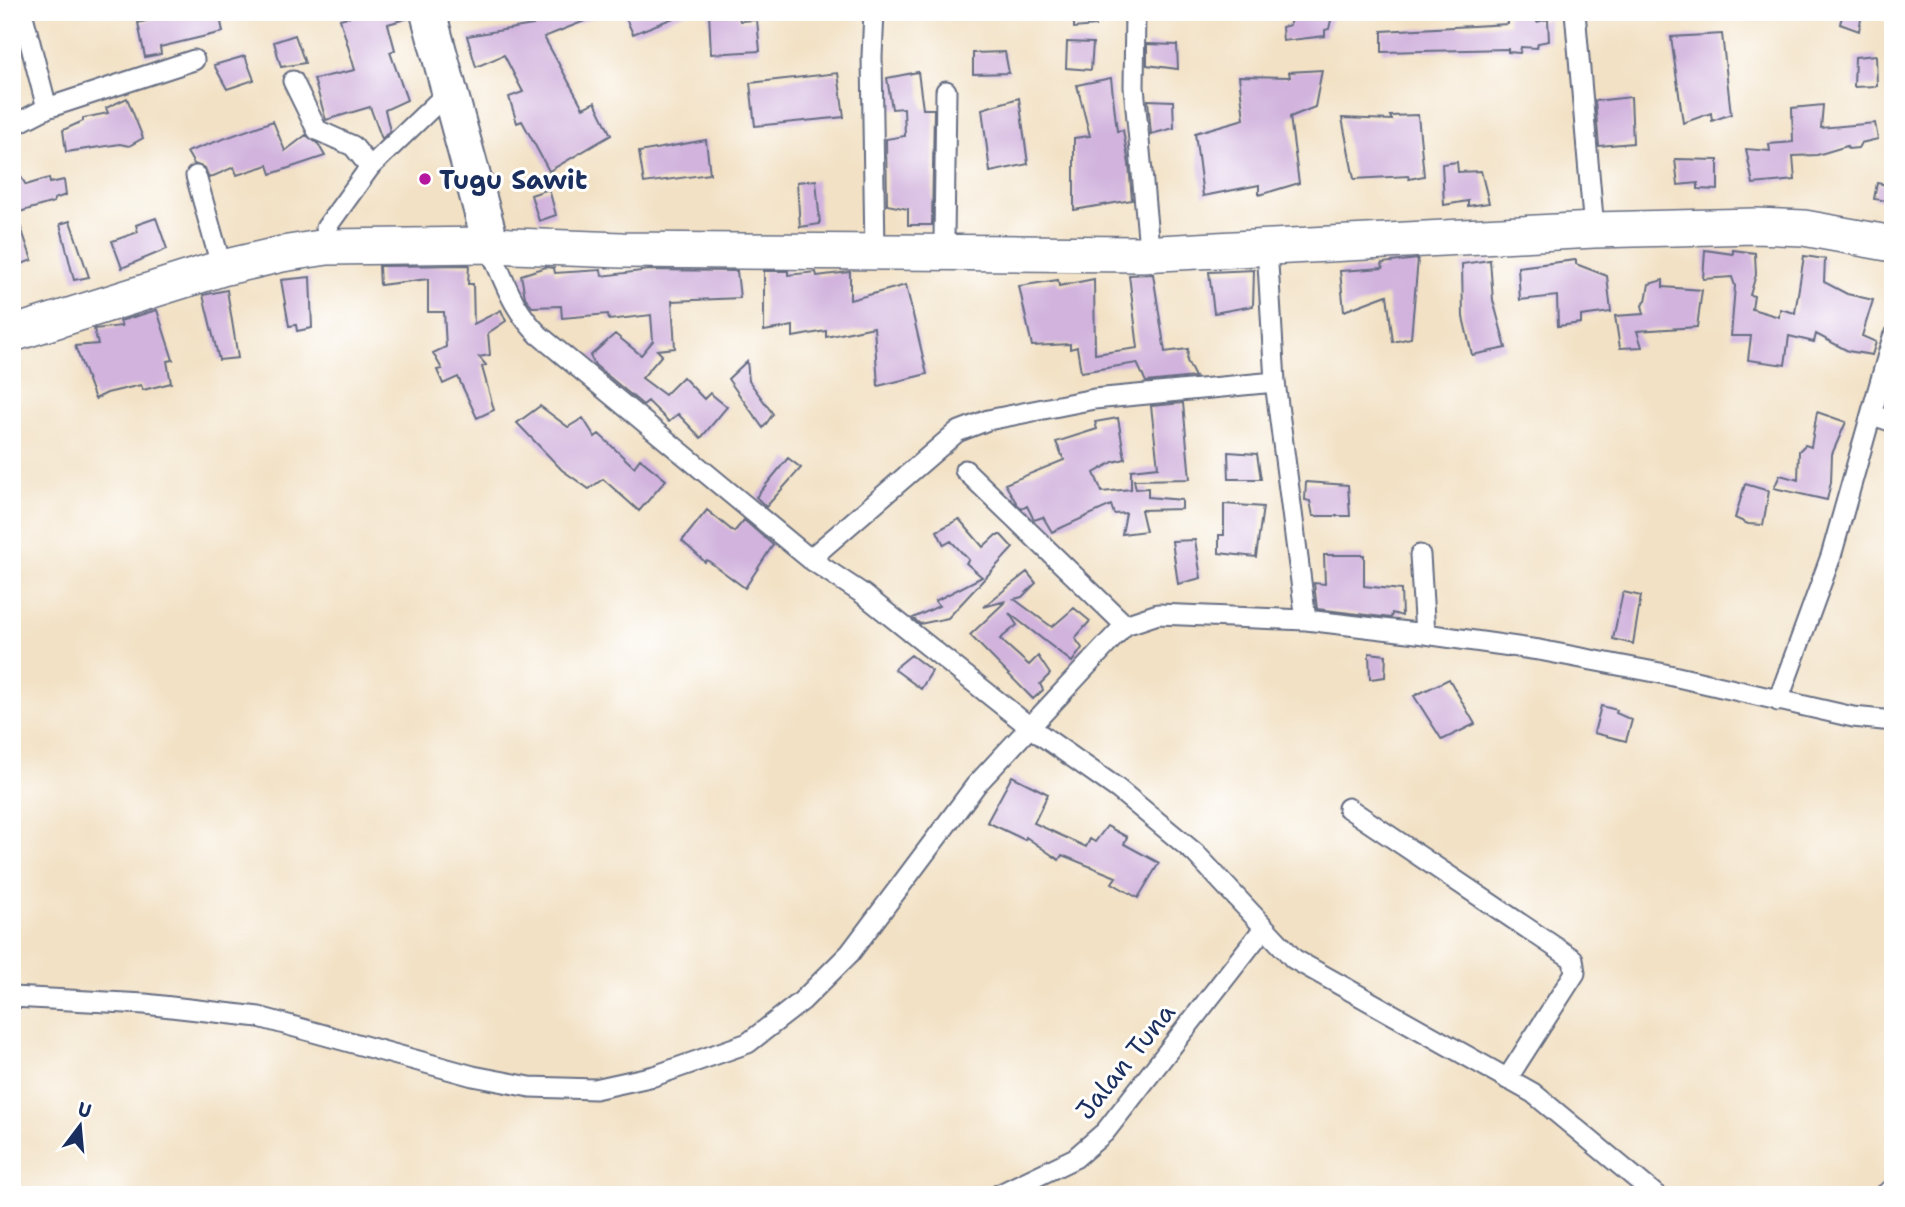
<svg xmlns="http://www.w3.org/2000/svg" width="1905" height="1207" viewBox="0 0 1905 1207" font-family="'Shantell Sans',sans-serif">
<rect width="100%" height="100%" fill="#fff"/>
<filter id="ink" filterUnits="userSpaceOnUse"><feTurbulence type="fractalNoise" baseFrequency=".0143" numOctaves="2"/><feDisplacementMap in="SourceGraphic" scale="14" xChannelSelector="R" yChannelSelector="G"/><feConvolveMatrix kernelMatrix="1 2 1 2 8 2 1 2 1" color-interpolation-filters="sRGB"/></filter>
<filter id="wash" filterUnits="userSpaceOnUse"><feTurbulence type="fractalNoise" baseFrequency=".00686" numOctaves="4" result="noise"/><feDisplacementMap in="SourceGraphic" scale="28" xChannelSelector="R" yChannelSelector="G"/><feGaussianBlur stdDeviation="1.57" result="paint"/><feColorMatrix in="noise" values="0 0 0 0 0 0 0 0 0 0 0 0 0 0 0 0 0 1.4 0 .05"/><feComposite in="paint" operator="in"/></filter>
<g filter="url(#wash)">
<rect width="100%" height="100%" fill="#f2e1c4"/>
<g id="blocks">
<path fill="#d1b3dd" d="M 179,12 L 219,12 L 223,32 L 160,47 L 161,54 L 145,57 L 138,23 Z
M 365,12 L 408,12 L 409,18 L 388,24 L 395,50 L 390,52 L 407,100 L 385,110 L 390,131 L 382,139 L 370,107 L 326,120 L 314,79 L 355,70 L 340,19 Z
M 527,12 L 605,13 L 544,37 L 583,108 L 595,102 L 611,135 L 549,171 L 522,121 L 517,123 L 509,97 L 523,92 L 504,55 L 476,67 L 467,36 L 533,25 Z
M 623,12 L 686,12 L 686,13 L 633,34 Z
M 709,12 L 738,12 L 740,21 L 757,20 L 760,51 L 711,54 Z
M 1074,12 L 1093,12 L 1095,26 L 1074,28 Z
M 1843,12 L 1862,12 L 1859,31 L 1840,24 Z
M 1290,13 L 1332,16 L 1329,29 L 1325,30 L 1325,36 L 1283,41 L 1282,27 L 1290,25 Z
M 1536,13 L 1537,22 L 1548,19 L 1549,41 L 1538,43 L 1537,48 L 1521,47 L 1520,53 L 1508,52 L 1508,49 L 1382,52 L 1382,31 L 1508,24 L 1508,15 Z
M 1722,34 L 1731,114 L 1712,121 L 1711,113 L 1683,123 L 1671,37 Z
M 295,35 L 305,63 L 281,67 L 274,42 Z
M 1067,42 L 1093,43 L 1091,70 L 1066,68 Z
M 1147,44 L 1177,45 L 1178,69 L 1147,65 Z
M 1005,52 L 1009,73 L 973,74 L 973,53 Z
M 1876,55 L 1877,86 L 1854,87 L 1855,57 Z
M 245,56 L 254,80 L 227,89 L 214,65 Z
M 1322,70 L 1315,107 L 1290,117 L 1299,183 L 1259,195 L 1259,185 L 1203,196 L 1195,133 L 1244,119 L 1239,76 L 1290,77 L 1289,72 Z
M 918,72 L 923,109 L 934,109 L 932,225 L 908,225 L 908,209 L 887,205 L 886,139 L 905,136 L 904,108 L 892,109 L 887,78 Z
M 838,73 L 844,117 L 755,126 L 750,83 Z
M 1111,78 L 1117,131 L 1123,130 L 1129,164 L 1132,200 L 1074,210 L 1074,138 L 1090,136 L 1077,85 Z
M 1631,97 L 1633,143 L 1599,146 L 1595,101 Z
M 127,98 L 143,138 L 129,146 L 120,144 L 66,152 L 63,130 L 83,121 L 83,118 L 108,113 L 106,108 Z
M 1019,98 L 1028,164 L 990,172 L 982,109 Z
M 1148,100 L 1173,101 L 1174,128 L 1151,134 Z
M 1823,105 L 1821,128 L 1875,123 L 1878,139 L 1861,143 L 1858,148 L 1848,149 L 1847,146 L 1817,155 L 1793,156 L 1795,180 L 1753,184 L 1746,149 L 1770,151 L 1769,144 L 1793,142 L 1792,108 Z
M 1418,115 L 1424,176 L 1409,179 L 1408,176 L 1354,179 L 1342,118 L 1392,120 L 1390,116 Z
M 273,121 L 285,151 L 306,135 L 318,144 L 325,156 L 271,174 L 268,165 L 237,175 L 234,167 L 209,178 L 205,168 L 194,164 L 187,152 Z
M 706,140 L 710,174 L 644,183 L 639,152 Z
M 1675,159 L 1718,160 L 1718,190 L 1698,189 L 1698,183 L 1678,185 Z
M 1457,162 L 1458,172 L 1481,171 L 1489,203 L 1468,206 L 1468,201 L 1444,205 L 1442,164 Z
M 12,163 L 26,185 L 49,178 L 50,183 L 64,180 L 66,195 L 54,199 L 54,202 L 16,213 L 32,260 L 12,268 Z
M 816,180 L 820,224 L 800,227 L 797,182 Z
M 1877,183 L 1892,186 L 1888,201 L 1874,199 Z
M 549,189 L 556,215 L 539,221 L 531,195 Z
M 156,218 L 167,249 L 122,268 L 112,241 L 138,232 L 136,225 Z
M 70,221 L 89,277 L 74,280 L 60,224 Z
M 1705,250 L 1733,254 L 1733,250 L 1755,253 L 1756,275 L 1750,295 L 1754,296 L 1752,309 L 1779,317 L 1780,309 L 1795,313 L 1804,256 L 1825,259 L 1824,282 L 1847,294 L 1873,300 L 1862,336 L 1876,342 L 1872,355 L 1848,351 L 1816,334 L 1814,342 L 1789,336 L 1785,365 L 1748,360 L 1751,336 L 1731,336 L 1735,286 L 1732,277 L 1703,279 Z
M 1418,259 L 1411,338 L 1393,342 L 1387,295 L 1344,311 L 1340,271 L 1383,268 L 1382,263 Z
M 1490,260 L 1493,300 L 1506,348 L 1472,355 L 1463,317 L 1462,264 Z
M 1576,260 L 1576,264 L 1607,276 L 1611,312 L 1581,316 L 1581,323 L 1558,326 L 1557,296 L 1520,300 L 1518,267 Z
M 469,265 L 468,284 L 473,284 L 474,324 L 501,310 L 506,321 L 488,333 L 490,355 L 479,357 L 486,365 L 482,367 L 494,410 L 477,418 L 458,377 L 443,384 L 437,370 L 442,369 L 433,353 L 446,347 L 444,312 L 428,312 L 428,279 L 380,285 L 379,266 Z
M 546,267 L 554,268 L 555,273 L 601,270 L 602,276 L 649,270 L 737,271 L 740,298 L 672,301 L 675,348 L 657,350 L 662,355 L 642,378 L 665,395 L 683,377 L 704,399 L 710,393 L 727,407 L 701,438 L 678,414 L 669,422 L 648,401 L 643,405 L 595,365 L 590,356 L 615,334 L 641,355 L 653,341 L 651,315 L 609,320 L 608,314 L 562,318 L 561,306 L 532,307 L 525,297 L 521,275 Z
M 1254,270 L 1253,306 L 1214,313 L 1209,272 Z
M 764,271 L 788,271 L 788,275 L 816,272 L 817,276 L 850,272 L 850,300 L 906,285 L 927,374 L 878,386 L 874,327 L 826,337 L 826,331 L 793,337 L 793,326 L 764,331 Z
M 1153,274 L 1165,352 L 1188,349 L 1187,361 L 1195,377 L 1146,382 L 1137,363 L 1081,372 L 1077,347 L 1070,349 L 1070,344 L 1032,346 L 1019,286 L 1058,280 L 1059,286 L 1094,279 L 1095,354 L 1138,348 L 1129,275 Z
M 310,277 L 312,328 L 297,331 L 296,325 L 289,326 L 281,280 Z
M 1663,280 L 1663,287 L 1702,290 L 1697,327 L 1637,331 L 1642,347 L 1620,348 L 1615,316 L 1644,314 L 1642,305 L 1646,301 L 1649,284 Z
M 227,290 L 238,358 L 219,360 L 203,295 Z
M 157,310 L 173,360 L 167,361 L 171,383 L 143,390 L 141,385 L 107,393 L 95,399 L 75,346 L 98,344 L 94,329 L 122,326 L 120,321 Z
M 747,361 L 749,381 L 773,414 L 763,428 L 728,379 Z
M 1183,403 L 1190,479 L 1134,480 L 1136,489 L 1148,488 L 1148,497 L 1182,500 L 1182,509 L 1141,510 L 1146,531 L 1122,534 L 1126,513 L 1114,514 L 1111,505 L 1052,532 L 1043,517 L 1034,520 L 1027,506 L 1022,509 L 1017,504 L 1005,484 L 1064,460 L 1056,442 L 1097,429 L 1095,422 L 1118,418 L 1125,459 L 1113,462 L 1094,473 L 1102,492 L 1131,489 L 1131,470 L 1158,467 L 1151,406 Z
M 540,406 L 568,427 L 583,418 L 595,437 L 599,434 L 634,467 L 640,459 L 666,480 L 639,511 L 603,479 L 589,489 L 562,470 L 517,423 Z
M 1817,412 L 1846,422 L 1832,454 L 1831,482 L 1827,500 L 1774,488 L 1780,475 L 1798,480 L 1799,451 L 1805,445 L 1811,447 Z
M 1228,452 L 1257,454 L 1261,479 L 1229,479 Z
M 788,458 L 801,468 L 766,507 L 756,497 Z
M 1306,482 L 1348,485 L 1350,516 L 1313,516 L 1310,501 L 1305,500 Z
M 1745,484 L 1769,491 L 1763,525 L 1748,524 L 1735,518 Z
M 1224,504 L 1263,507 L 1256,557 L 1219,553 L 1219,535 L 1224,535 Z
M 707,510 L 734,532 L 744,520 L 773,545 L 745,588 L 707,560 L 705,562 L 682,541 Z
M 959,519 L 983,547 L 996,535 L 1001,535 L 1013,548 L 948,618 L 920,624 L 913,618 L 939,606 L 935,601 L 982,577 L 966,563 L 969,560 L 951,541 L 944,545 L 937,531 Z
M 1195,540 L 1201,578 L 1178,584 L 1172,541 Z
M 1324,555 L 1364,555 L 1364,586 L 1401,590 L 1402,616 L 1392,613 L 1391,618 L 1317,609 L 1314,583 L 1325,584 Z
M 1027,572 L 1036,583 L 1022,597 L 1014,599 L 1052,627 L 1074,608 L 1090,621 L 1075,638 L 1082,648 L 1072,662 L 1009,613 L 1017,625 L 1000,639 L 1029,665 L 1038,656 L 1050,674 L 1040,684 L 1043,690 L 1033,699 L 970,635 L 1006,601 L 983,607 Z
M 1623,592 L 1641,596 L 1633,644 L 1613,639 Z
M 1369,653 L 1386,655 L 1385,677 L 1370,679 Z
M 911,655 L 932,671 L 921,689 L 894,669 Z
M 1449,679 L 1475,724 L 1442,740 L 1414,696 Z
M 1601,706 L 1617,710 L 1616,713 L 1632,720 L 1626,741 L 1594,733 Z
M 1012,776 L 1048,794 L 1034,823 L 1086,847 L 1090,839 L 1095,842 L 1107,826 L 1127,837 L 1124,844 L 1159,863 L 1138,898 L 1112,883 L 1116,877 L 1062,855 L 1059,860 L 1026,837 L 1025,840 L 987,822 Z"/>
</g>
</g>
<g filter="url(#ink)">
<use href="#blocks" fill-opacity="0" stroke="#666d82" stroke-width="2"/>
<g fill="none" stroke-linecap="round" stroke-linejoin="round">
<defs>
<path id="street" d="M 22,12 L 47,108
M 420,12 L 478,228 C 503,267 504,300 539,335 L 810,559 L 863,594 L 1031,728 L 1118,789 L 1195,853 L 1294,959 L 1533,1093 L 1656,1195
M 436,12 L 495,228 L 489,245
M 874,12 L 872,56 L 875,253
M 1135,12 L 1134,87 L 1148,237
M 1575,12 L 1594,230
M 293,81 L 317,130 L 353,146 L 370,167
M 12,126 L 47,108 L 194,60
M 196,176 L 217,251
M 326,228 L 370,167 L 444,96 L 454,93
M 944,239 L 946,91
M 1267,247 L 1275,382 L 1306,620
M 1873,415 L 1893,422
M 965,470 L 1125,625
M 1420,555 L 1425,634
M 810,559 L 957,432 L 988,420 L 1094,399 L 1275,382
M 1778,701 L 1831,556 L 1893,337
M 1348,808 L 1573,959 L 1575,973 L 1507,1079
M 12,997 L 145,1004 L 259,1017 L 473,1076 L 530,1087 L 595,1089 L 654,1076 L 748,1043 L 802,1001 L 850,953 L 976,785 L 1125,625 L 1158,614 L 1306,620 L 1425,634 L 1539,650 L 1660,673 L 1853,717 L 1893,721
M 998,1195 L 1075,1158 L 1105,1132 L 1264,928
M 1884,1195 L 1893,1189"/>
<path id="highway" d="M 12,334 L 222,268 L 282,254 L 327,247 L 489,245 L 622,250 L 1141,254 L 1594,230 L 1755,226 L 1804,228 L 1893,244"/>
</defs>
<use href="#street" stroke="#666d82" stroke-width="23"/>
<use href="#highway" stroke="#666d82" stroke-width="38"/>
<use href="#street" stroke="#fff" stroke-width="19"/>
<use href="#highway" stroke="#fff" stroke-width="35"/>
</g>
</g>
<circle fill="#b5179e" stroke="#fff" stroke-width="2.5" cx="425" cy="179" r="7"/>
<g text-anchor="middle" dominant-baseline="central" stroke-width="6" stroke-linejoin="round" paint-order="stroke">
<g font-size="26" font-weight="bold" fill="#1b2f5e" stroke="#fff" text-anchor="start">
<text x="439" y="179">Tugu Sawit</text>
</g>
<g font-size="26" fill="#1b2f5e" stroke="#fff">
<text transform="translate(1125 1061) rotate(-51)">Jalan Tuna</text>
</g>
</g>
<rect width="1905" height="1207" fill="none" stroke="#fff" stroke-width="42"/>
<g transform="translate(80 1126) rotate(16)" stroke="#ffffff" stroke-width="5" paint-order="stroke">
<path d="M0-5L12 26L0 18L-12 26Z" fill="#1b2f5e"/>
<text y="-10" font-size="19" font-weight="bold" text-anchor="middle" fill="#1b2f5e">U</text>
</g>
</svg>
